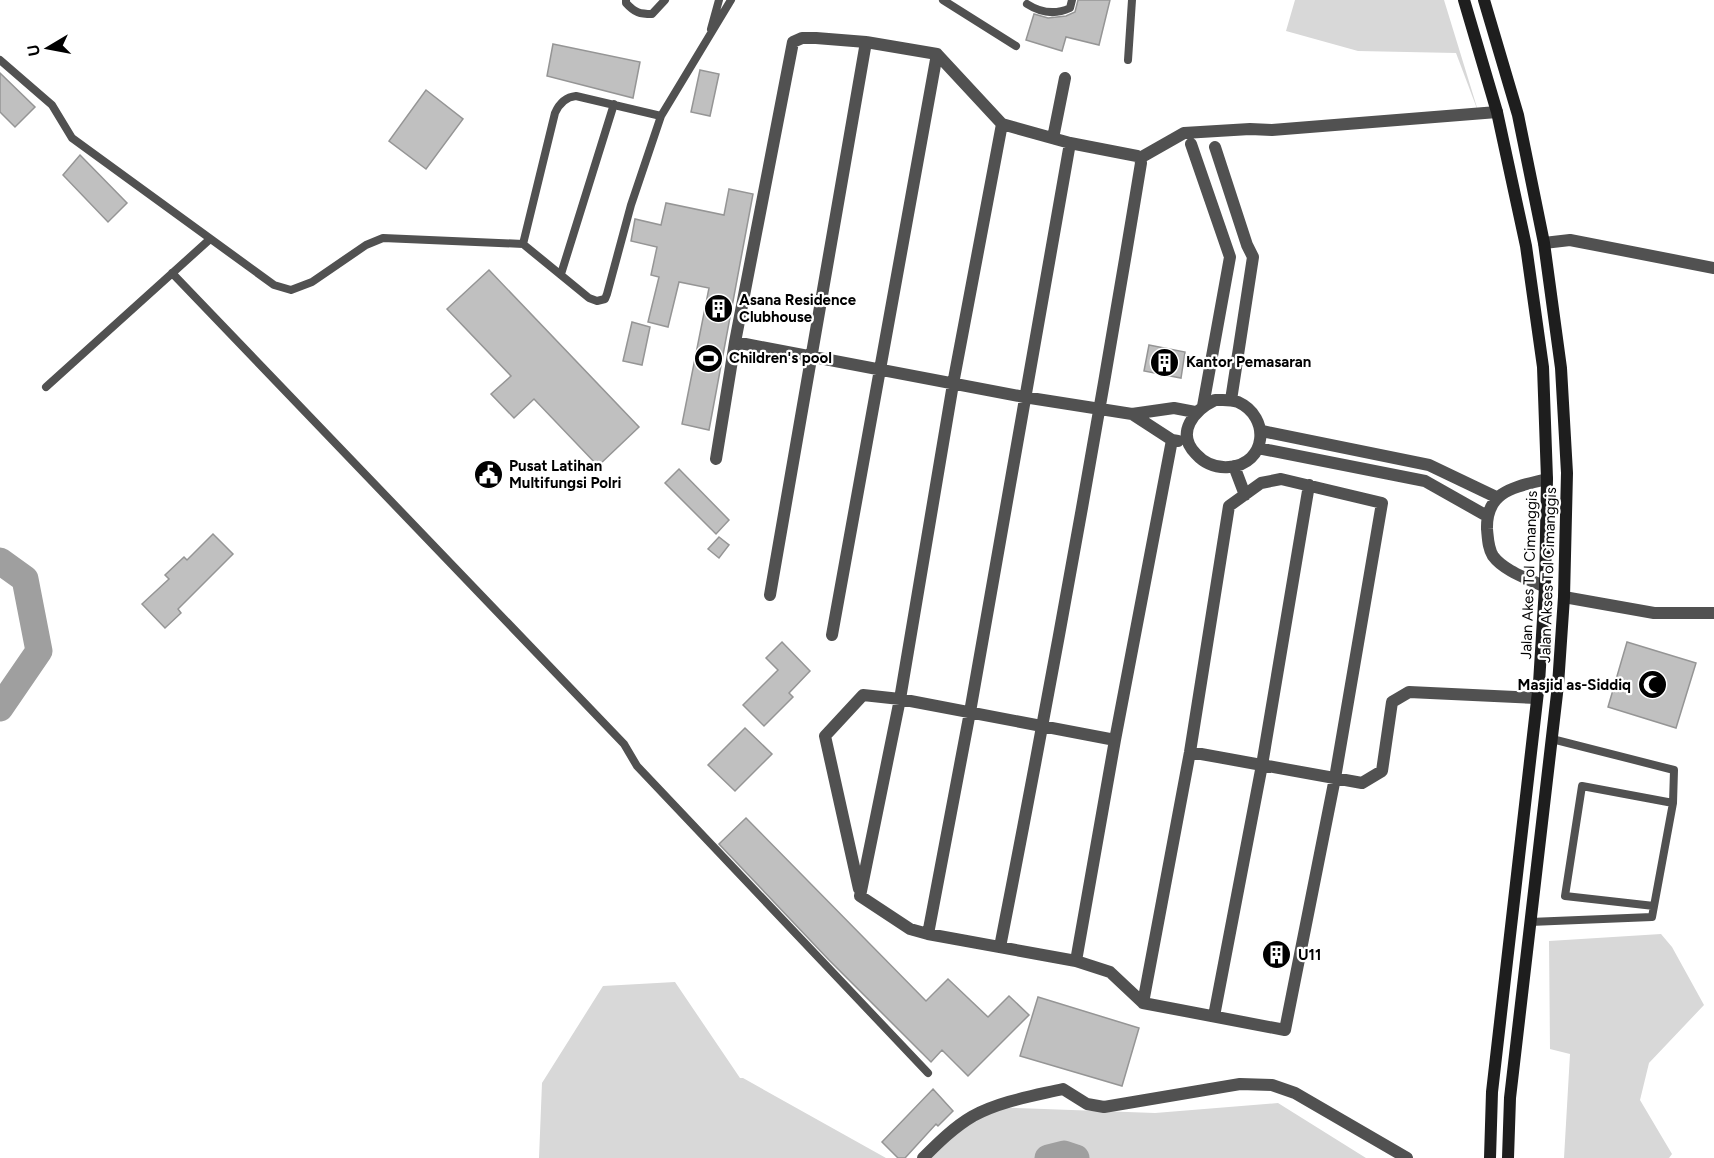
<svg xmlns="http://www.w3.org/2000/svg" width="1714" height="1158" viewBox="0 0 1714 1158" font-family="Figtree,sans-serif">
<rect width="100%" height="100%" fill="#fff"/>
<path fill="#d8d8d8" d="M 1295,0 L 1444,0 L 1479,114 L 1456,53 L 1358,51 L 1286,31 Z
M 1661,934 L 1672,947 L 1704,1005 L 1649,1063 L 1640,1100 L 1672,1154 L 1669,1158 L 1564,1158 L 1570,1054 L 1550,1049 L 1549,941 Z
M 675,982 L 740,1078 L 743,1078 L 886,1158 L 539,1158 L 542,1083 L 603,986 Z
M 1278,1103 L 1366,1158 L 924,1158 L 990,1107 L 1155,1113 Z"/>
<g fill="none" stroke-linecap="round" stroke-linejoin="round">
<path stroke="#9f9f9f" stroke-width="27" d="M 0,561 L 25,579 L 39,651 L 0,708
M 1048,1158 L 1064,1154 L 1076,1158"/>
</g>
<path fill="#c0c0c0" stroke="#959595" stroke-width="1.5" d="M 1078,0 L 1110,0 L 1099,45 L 1066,37 L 1062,51 L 1026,40 L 1034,14 L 1048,18 L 1066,16 L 1075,12 Z
M 553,44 L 640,62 L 633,98 L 547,76 Z
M 700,70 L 719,74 L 710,116 L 691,112 Z
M 0,73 L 35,107 L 15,127 L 0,112 Z
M 426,90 L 463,119 L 426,169 L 389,141 Z
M 80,155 L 127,203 L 108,222 L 63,175 Z
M 729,189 L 753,194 L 709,430 L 682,424 L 709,288 L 679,282 L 668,327 L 648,322 L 659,277 L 651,275 L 657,247 L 631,241 L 635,219 L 661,225 L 666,203 L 724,215 Z
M 489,270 L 639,427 L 598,466 L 534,399 L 514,418 L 491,394 L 511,376 L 447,309 Z
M 632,322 L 650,327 L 642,365 L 623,361 Z
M 1149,345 L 1185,352 L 1181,378 L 1144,371 Z
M 679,469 L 729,520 L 716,534 L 665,483 Z
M 213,534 L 233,554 L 178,609 L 181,613 L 165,628 L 142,604 L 169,579 L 165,575 L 184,557 L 187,560 Z
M 719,537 L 729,545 L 719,558 L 708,549 Z
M 782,642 L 810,671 L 789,693 L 793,697 L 764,726 L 743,705 L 778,670 L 766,658 Z
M 1627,642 L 1696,663 L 1676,728 L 1608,707 Z
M 745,728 L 772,754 L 735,791 L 708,765 Z
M 746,818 L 926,1001 L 948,979 L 988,1017 L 1009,996 L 1029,1015 L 968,1076 L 942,1050 L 931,1062 L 829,960 L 719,844 Z
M 1038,997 L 1139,1028 L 1122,1086 L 1020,1056 Z
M 933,1089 L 953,1111 L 938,1126 L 936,1124 L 905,1158 L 898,1158 L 882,1142 Z"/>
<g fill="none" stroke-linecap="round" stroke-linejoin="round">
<path stroke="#515151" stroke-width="8" d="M 626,0 L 626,3 C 635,13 640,14 652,14 L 665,0
M 943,0 L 1016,46
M 1027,4 C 1041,13 1055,15 1070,8 L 1072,0
M 711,29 L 719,0
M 0,60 L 52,105 L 72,138 L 274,285 L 291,290 L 312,282 L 366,245 L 383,238 L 523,244
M 1128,60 L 1132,0
M 661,116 L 576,96 C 566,97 559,104 555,113 L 523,244 L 589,298 L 597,301 L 605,299 L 607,294 L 631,205 L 661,116 L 731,0
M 172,273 L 624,744 L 637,766 L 928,1073
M 561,274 L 614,104
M 46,387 L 209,240
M 1654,906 L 1565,896 L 1582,786 L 1673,803
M 1530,922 L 1652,917 L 1673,803 L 1674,770 L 1552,739"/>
<path stroke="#515151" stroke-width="12" d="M 1002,124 L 953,384 L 900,699 L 860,896 L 910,929 L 928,934 L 1076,961 L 1110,972 L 1143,1003 L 1285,1030 L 1335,778 L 1382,503 L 1281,479 L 1261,483 L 1229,506 L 1190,752 L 1143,1003
M 1053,138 L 1065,78
M 1191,144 L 1230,257 L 1203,406
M 1215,147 L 1247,245 L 1253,257 L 1231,400
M 1140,158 L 1184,133 L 1250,129 L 1272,130 L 1497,112
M 1544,243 L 1570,240 L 1714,268
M 735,342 L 1024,397 L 1132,414 L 1174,408 L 1195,412
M 1215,400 C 1223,400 1231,399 1238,402 C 1271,417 1267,464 1229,467 C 1216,468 1205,464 1196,454 C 1175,433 1194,410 1215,400 Z
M 1132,414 L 1172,440 L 1178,441
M 1262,431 L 1429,465 L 1496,497
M 1258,448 L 1425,481 L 1487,516
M 716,459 L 735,342 L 793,42 L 802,38 L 816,38 L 866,42 L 937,54 L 1002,124 L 1070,143 L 970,712 L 928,934
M 1234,466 L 1245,495
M 1545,587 C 1529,579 1504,571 1493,556 C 1488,548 1488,539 1487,529 C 1486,490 1516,487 1547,479
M 770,595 L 866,42
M 1564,597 L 1654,613 L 1714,613
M 832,635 L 937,54
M 1190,752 L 1362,783 L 1382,771 L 1392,702 L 1409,692 L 1537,698
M 859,889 L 825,736 L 863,695 L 900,699 L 1115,740
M 1000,947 C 1051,686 1098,425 1141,163 L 1140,158 L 1137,156 L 1070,143
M 1076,961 L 1115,740 L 1172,440
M 1214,1016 L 1262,765 L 1309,485
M 923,1158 C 938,1143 954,1127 973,1116 C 1001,1101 1033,1096 1063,1089 L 1087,1104 L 1104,1107 L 1240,1084 L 1272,1085 L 1295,1093 L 1407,1158"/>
<path stroke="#1e1e1e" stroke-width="12" d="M 1464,0 L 1497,112 L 1526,246 L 1543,367 L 1547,479 L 1545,587 L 1539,683 L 1492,1092 L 1490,1158
M 1484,0 L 1518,115 L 1544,243 L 1561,368 L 1567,473 L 1564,597 L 1558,685 L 1510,1098 L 1508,1158"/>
</g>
<defs>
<symbol id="building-disc" viewBox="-11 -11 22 22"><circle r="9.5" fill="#000" stroke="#fff"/><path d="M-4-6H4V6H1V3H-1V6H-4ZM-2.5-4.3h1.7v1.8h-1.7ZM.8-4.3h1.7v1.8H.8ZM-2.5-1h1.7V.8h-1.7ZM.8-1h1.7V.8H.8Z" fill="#fff"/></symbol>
<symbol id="stadium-disc" viewBox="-11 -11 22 22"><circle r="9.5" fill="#000" stroke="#fff"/><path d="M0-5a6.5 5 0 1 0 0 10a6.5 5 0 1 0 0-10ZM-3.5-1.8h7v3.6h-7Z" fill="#fff"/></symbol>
<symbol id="civic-disc" viewBox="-11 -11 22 22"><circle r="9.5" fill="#000" stroke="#fff"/><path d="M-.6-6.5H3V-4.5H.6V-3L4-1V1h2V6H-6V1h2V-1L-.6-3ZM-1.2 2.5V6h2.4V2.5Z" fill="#fff"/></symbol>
<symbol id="mosque-disc" viewBox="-11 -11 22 22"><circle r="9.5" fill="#000" stroke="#fff"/><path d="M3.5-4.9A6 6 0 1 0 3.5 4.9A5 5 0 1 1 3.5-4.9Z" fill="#fff"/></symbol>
</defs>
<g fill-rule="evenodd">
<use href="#building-disc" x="702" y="292" width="33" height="33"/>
<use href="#stadium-disc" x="692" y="342" width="33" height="33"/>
<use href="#building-disc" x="1148" y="346" width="33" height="33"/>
<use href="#civic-disc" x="472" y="458" width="33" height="33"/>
<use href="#mosque-disc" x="1636" y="668" width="33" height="33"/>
<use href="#building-disc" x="1260" y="938" width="33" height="33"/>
</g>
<g text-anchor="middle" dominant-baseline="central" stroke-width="4.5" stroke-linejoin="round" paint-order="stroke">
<g font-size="15" font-weight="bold" fill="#000" stroke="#fff" text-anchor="start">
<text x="739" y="300">Asana Residence<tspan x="739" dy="17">Clubhouse</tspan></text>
<text x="729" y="358">Children's pool</text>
<text x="1186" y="362">Kantor Pemasaran</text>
<text x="509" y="466">Pusat Latihan<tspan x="509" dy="17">Multifungsi Polri</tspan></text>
<text x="1631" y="685" text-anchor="end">Masjid as-Siddiq</text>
<text x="1298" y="955">U11</text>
</g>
<g font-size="15" fill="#000" stroke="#fff">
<text transform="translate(1529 575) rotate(-88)">Jalan Akes Tol Cimanggis</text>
<text transform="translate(1548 575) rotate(-88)">Jalan Akses Tol Cimanggis</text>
</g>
</g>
<g transform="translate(48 48) rotate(260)" stroke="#ffffff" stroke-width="4.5" paint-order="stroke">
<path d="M0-4.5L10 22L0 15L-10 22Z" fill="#000000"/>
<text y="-9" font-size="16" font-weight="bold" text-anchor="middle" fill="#000000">U</text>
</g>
</svg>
